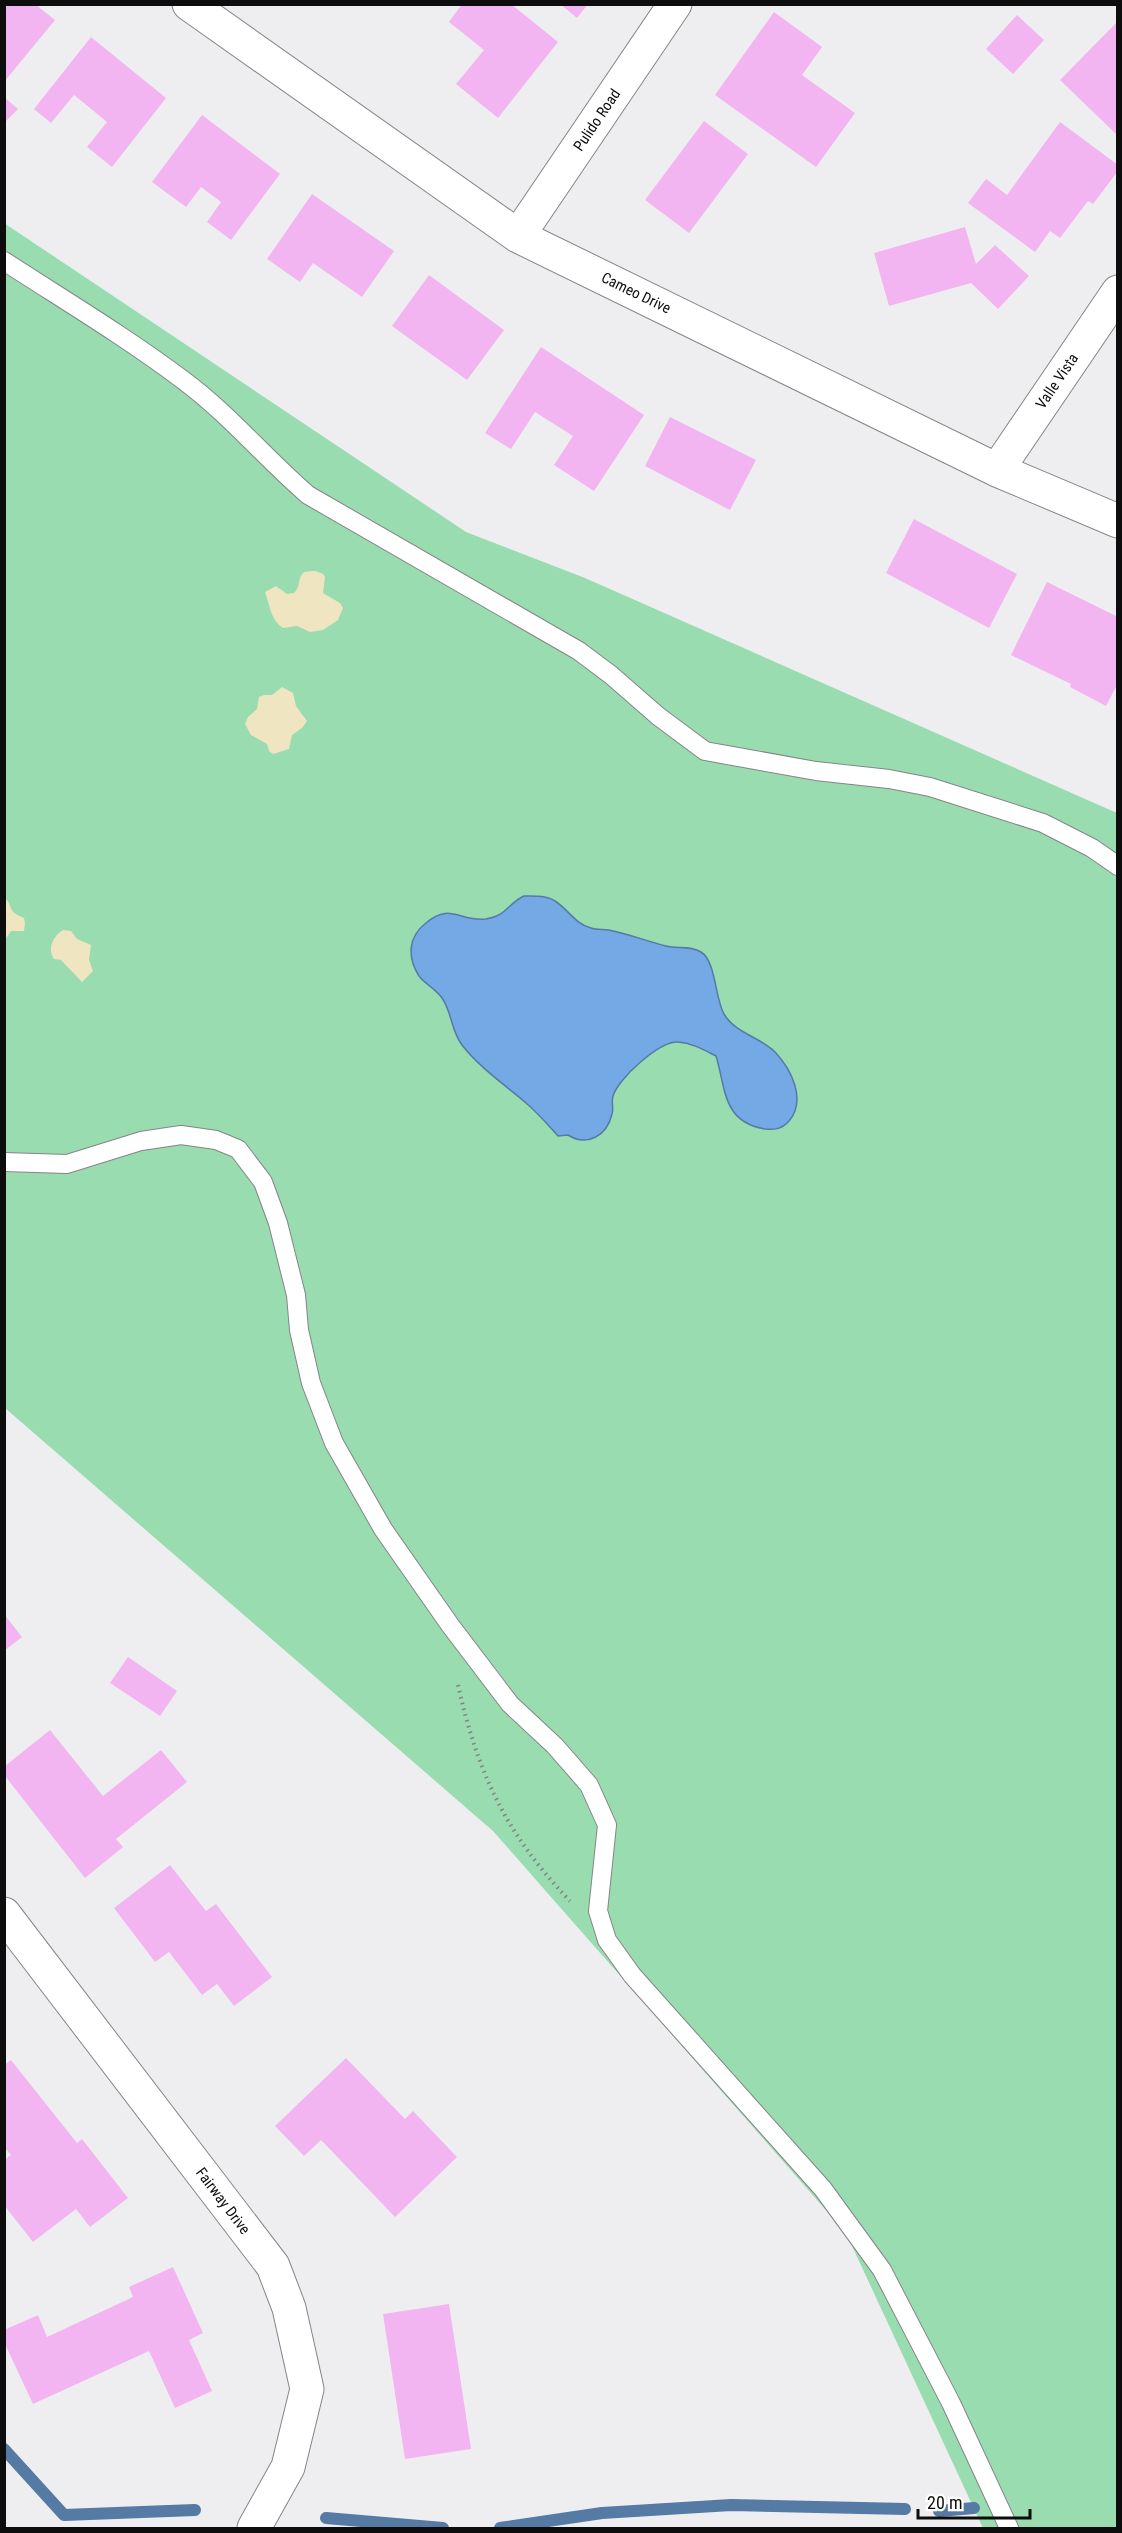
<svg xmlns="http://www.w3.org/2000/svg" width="1122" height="2533" viewBox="0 0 1122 2533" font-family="'Roboto Condensed',sans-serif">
<rect width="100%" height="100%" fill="#eeeef1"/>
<path fill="#98dcb0" d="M 4,223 L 466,532 L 585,578 L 1117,813 L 1117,2528 L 983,2528 L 846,2233 L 493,1831 L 5,1408 Z"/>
<path fill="#efe5c0" d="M 304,572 L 315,571 L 323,574 L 325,577 L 323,593 L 340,603 L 343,608 L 338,620 L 323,630 L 310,632 L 297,626 L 283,628 C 270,619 270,605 265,592 L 276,586 L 287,594 L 294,593 C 301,587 297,578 304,572 Z
M 282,687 L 293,693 L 296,706 L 307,721 L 302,728 L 292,735 L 289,749 L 273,754 L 269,751 L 267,744 L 251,735 L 245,724 L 248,717 L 257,709 L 259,697 L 264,695 L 272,695 Z
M 4,897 C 15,907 5,910 24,918 L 25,923 L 24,931 L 11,931 L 5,940 Z
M 63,930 L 71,931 L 77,939 L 91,945 L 89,960 L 93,971 L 82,982 L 61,960 L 54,959 C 47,949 53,936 63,930 Z"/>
<path fill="#74a9e5" stroke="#557aa4" stroke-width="1.5" d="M 524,896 C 534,896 546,895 555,901 C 568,909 575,924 591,928 C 596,930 603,929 609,930 C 628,934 647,941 666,946 C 678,949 690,945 701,952 C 716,961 715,999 724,1014 C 735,1033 760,1037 775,1052 C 791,1069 807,1100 789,1121 C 782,1129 775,1130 765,1129 C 722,1122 726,1088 716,1056 C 704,1050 692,1043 678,1042 C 659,1041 618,1079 613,1096 C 611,1102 614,1109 612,1114 C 607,1136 587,1147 568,1135 L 558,1136 C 548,1125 538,1113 526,1103 C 505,1085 479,1067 462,1045 C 451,1031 452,1012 442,998 C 437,990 425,984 419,976 C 407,957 408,937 426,923 C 450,902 460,922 486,919 C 507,916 508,903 524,896 Z"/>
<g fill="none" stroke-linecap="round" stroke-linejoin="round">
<path stroke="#557aa4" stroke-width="12" d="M 4,2449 L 64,2515 L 195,2510
M 939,2511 L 974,2508
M 326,2518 L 443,2528
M 500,2528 L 602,2513 L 731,2505 L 905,2509"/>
</g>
<path fill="#f3b5f1" d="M 4,4 L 35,4 L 55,20 L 4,82 Z
M 462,4 L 511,4 L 558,42 L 498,118 L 456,84 L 484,50 L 449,22 Z
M 560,4 L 588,4 L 577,18 Z
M 774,12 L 822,47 L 802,75 L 855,113 L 816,167 L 715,95 Z
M 1017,15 L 1044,40 L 1013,74 L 986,49 Z
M 1118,21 L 1118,136 L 1060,80 Z
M 91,37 L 166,98 L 112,167 L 87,147 L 107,122 L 74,95 L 51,123 L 34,109 Z
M 4,97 L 18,109 L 4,123 Z
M 202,115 L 280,174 L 231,240 L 207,222 L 221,202 L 201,187 L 186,207 L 152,182 Z
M 704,121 L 748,154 L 689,233 L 645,200 Z
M 1060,122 L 1118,165 L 1118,171 L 1093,204 L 1088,201 L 1060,238 L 1050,231 L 1035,252 L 968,203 L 986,179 L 1007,195 Z
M 312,194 L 394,251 L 362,297 L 313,263 L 300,282 L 267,259 Z
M 965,227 L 976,264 L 995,245 L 1029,276 L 998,309 L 971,283 L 889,306 L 874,253 Z
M 429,275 L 504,330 L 467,380 L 392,326 Z
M 541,347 L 644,415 L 594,491 L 554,465 L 573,436 L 535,412 L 511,449 L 485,433 Z
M 670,417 L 756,460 L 730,510 L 645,466 Z
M 914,519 L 1017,574 L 989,628 L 886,573 Z
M 1047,582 L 1118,617 L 1118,683 L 1106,706 L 1070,687 L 1071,684 L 1011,655 Z
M 4,1614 L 22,1637 L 4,1651 Z
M 128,1657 L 177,1691 L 160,1716 L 110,1683 Z
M 50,1730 L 103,1796 L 161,1750 L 187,1782 L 116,1839 L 123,1847 L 85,1878 L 5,1776 L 5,1766 Z
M 170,1865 L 206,1911 L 216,1904 L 272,1977 L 234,2006 L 217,1984 L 202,1995 L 169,1952 L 155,1962 L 114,1908 Z
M 346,2058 L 405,2119 L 413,2111 L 457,2157 L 395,2217 L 321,2140 L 304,2156 L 275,2126 Z
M 11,2060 L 77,2143 L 82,2139 L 128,2198 L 90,2227 L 76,2209 L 33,2242 L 4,2205 L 4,2160 L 11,2155 L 4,2147 L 4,2065 Z
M 173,2267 L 203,2333 L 189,2340 L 212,2391 L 175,2408 L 149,2351 L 33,2404 L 4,2342 L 4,2330 L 38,2315 L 47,2337 L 133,2297 L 129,2287 Z
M 449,2304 L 471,2449 L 405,2459 L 383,2314 Z"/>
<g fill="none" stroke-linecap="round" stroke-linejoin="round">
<defs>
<path id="lane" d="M 4,261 C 64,300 126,337 183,380 C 229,414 265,458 308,495 L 579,651 L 611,675 L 658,716 L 705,751 L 816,771 L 889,779 L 930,787 L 1043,823 L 1092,848 L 1118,866
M 4,1162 L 67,1164 L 141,1141 L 181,1135 L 216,1140 L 238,1149 L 263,1182 L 278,1223 L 296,1295 L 299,1330 L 311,1383 L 334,1443 L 383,1529 L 450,1625 L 510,1704 L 555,1746 L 589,1785 L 607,1825 L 598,1911 L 607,1940 L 632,1975 L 823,2189 L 882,2270 L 951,2403 L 1009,2528"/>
<path id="street" d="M 189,4 L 518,236 L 997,470 L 1118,521
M 518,236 L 675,4
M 997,470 L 1118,292
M 4,1914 L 273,2266 L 289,2308 L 307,2389 L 288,2467 L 254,2528"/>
</defs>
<use href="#lane" stroke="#848587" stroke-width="20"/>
<use href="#street" stroke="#848587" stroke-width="35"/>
<path stroke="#838385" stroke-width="4" stroke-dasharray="1.5 4.5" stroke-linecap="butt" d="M 458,1685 C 478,1774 506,1834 570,1901"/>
<use href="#lane" stroke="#fff" stroke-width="18"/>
<use href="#street" stroke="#fff" stroke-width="33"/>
</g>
<g text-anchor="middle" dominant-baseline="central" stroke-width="6" stroke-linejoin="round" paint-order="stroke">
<g font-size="15" fill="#0d0d0e" stroke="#fff">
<text transform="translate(597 120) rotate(-56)">Pulido Road</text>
<text transform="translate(636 293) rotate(26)">Cameo Drive</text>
<text transform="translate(1057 381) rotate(-56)">Valle Vista</text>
<text transform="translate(223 2201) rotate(53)">Fairway Drive</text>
</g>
</g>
<rect width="1122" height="2533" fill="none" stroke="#0d0d0e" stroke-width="12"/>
<path d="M918 2509v9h112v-9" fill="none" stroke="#0d0d0e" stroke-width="3"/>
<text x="927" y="2509" font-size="18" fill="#0d0d0e" stroke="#ffffff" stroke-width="4.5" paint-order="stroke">20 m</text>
</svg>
